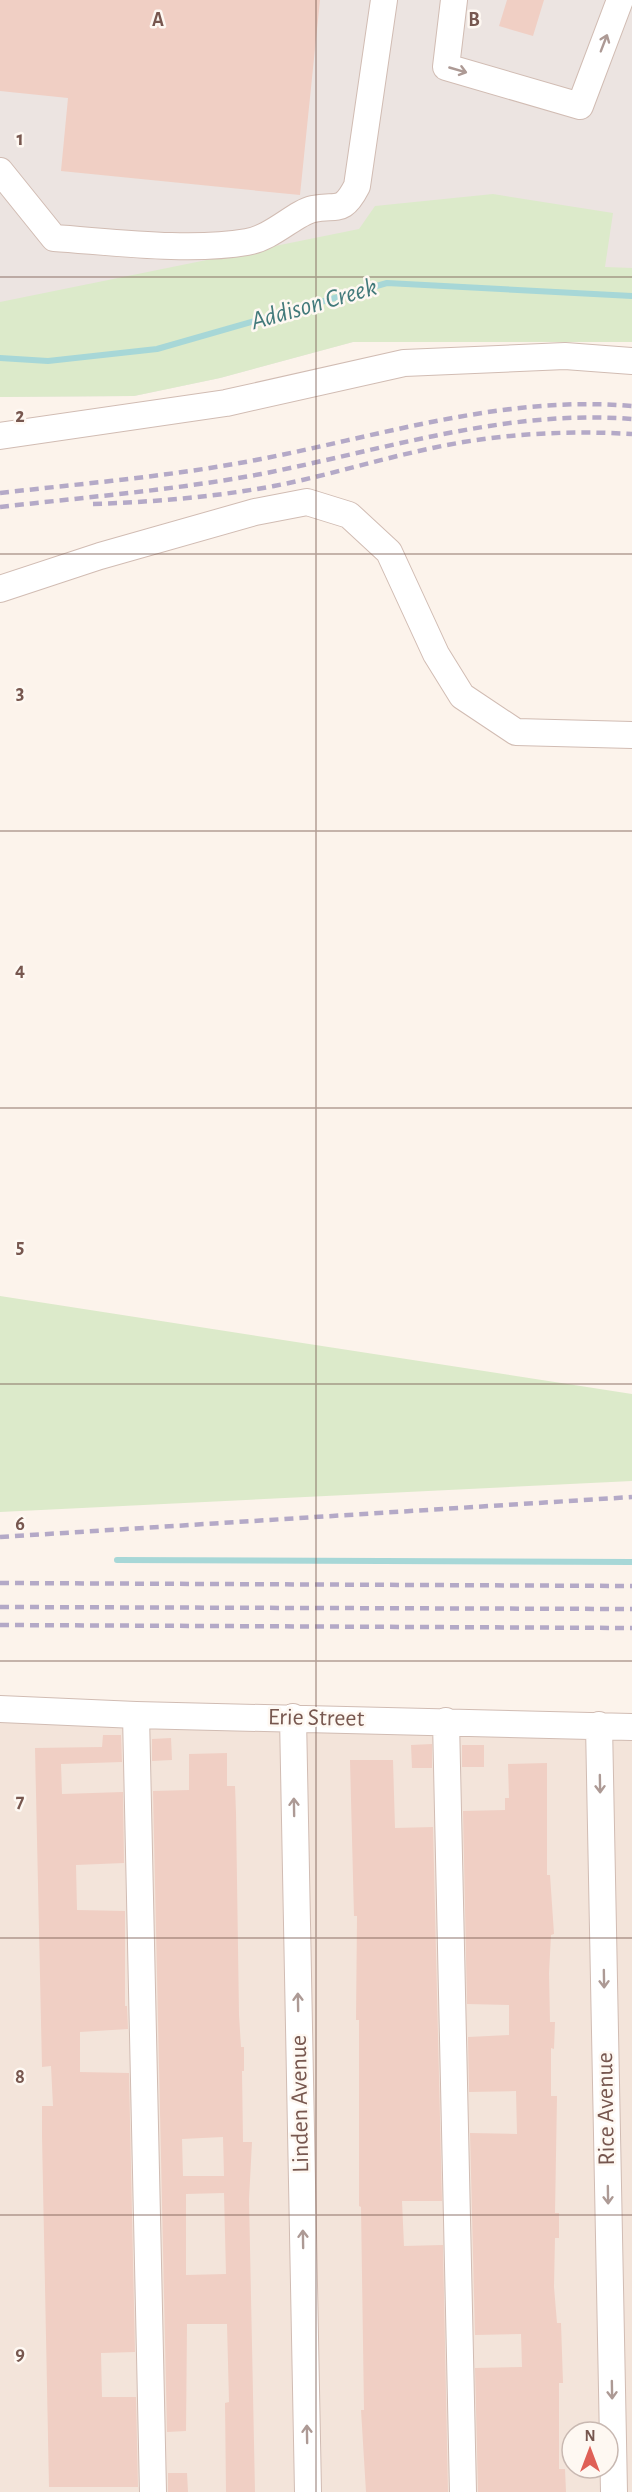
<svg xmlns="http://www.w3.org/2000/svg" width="632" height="2492" viewBox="0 0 632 2492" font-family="'Alegreya Sans',sans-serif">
<rect width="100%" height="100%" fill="#fcf3eb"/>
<path fill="#f3e4da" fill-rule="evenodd" d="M 0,1718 L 632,1733 L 632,2492 L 0,2492 ZM 572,2432 L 608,2432 L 608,2468 L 572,2468 Z"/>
<path fill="#ece4e1" d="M 0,0 L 632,0 L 632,342 L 353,342 L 220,378 L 134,396 L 0,397 Z"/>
<path fill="#dceaca" d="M 493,194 L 613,213 L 605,267 L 632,268 L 632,342 L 353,342 L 220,378 L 134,396 L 0,397 L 0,302 L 359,229 L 375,206 Z
M 0,1296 L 632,1394 L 632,1481 L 0,1512 Z"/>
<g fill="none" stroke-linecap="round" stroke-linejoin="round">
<path stroke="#a7d7d7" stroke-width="6" d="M 0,358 L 48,361 L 157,349 L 387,283 L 632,296
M 117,1560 L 632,1562"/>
</g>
<path fill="#f0cfc4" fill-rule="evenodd" d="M 0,0 L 320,0 L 300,195 L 61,171 L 68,98 L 0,91 Z
M 507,0 L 544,0 L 533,36 L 499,26 Z
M 103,1735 L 121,1735 L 122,1762 L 61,1764 L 62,1794 L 123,1792 L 124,1863 L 76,1865 L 77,1910 L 125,1911 L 125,2006 L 127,2006 L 128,2029 L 80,2032 L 80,2072 L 129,2073 L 135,2352 L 101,2353 L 102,2397 L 136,2397 L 138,2487 L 49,2487 L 42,2136 L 42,2106 L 53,2106 L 51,2066 L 42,2067 L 35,1748 L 102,1747 Z
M 171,1738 L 172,1760 L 152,1761 L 152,1739 Z
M 432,1744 L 432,1768 L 412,1768 L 411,1745 Z
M 462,1745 L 484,1745 L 484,1767 L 462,1767 Z
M 227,1753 L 227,1786 L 235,1786 L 236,1813 L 239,2015 L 241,2047 L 244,2047 L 244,2071 L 242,2071 L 243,2142 L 252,2142 L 249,2199 L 255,2492 L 226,2492 L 225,2403 L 229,2402 L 227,2324 L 187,2324 L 186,2431 L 167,2432 L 153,1791 L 189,1790 L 189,1754 ZM 223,2137 L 224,2176 L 183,2176 L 182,2139 ZM 224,2193 L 226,2274 L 186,2275 L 186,2194 Z
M 350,1760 L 393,1760 L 395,1828 L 433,1827 L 442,2201 L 402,2201 L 404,2246 L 443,2245 L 448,2492 L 366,2492 L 361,2410 L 364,2410 L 361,2207 L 359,2206 L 359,2020 L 356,2020 L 357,1916 L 354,1916 Z
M 547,1763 L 547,1875 L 550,1875 L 554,1934 L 551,1935 L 549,1973 L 550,2022 L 555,2022 L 554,2049 L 551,2048 L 551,2096 L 557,2096 L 555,2213 L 559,2213 L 559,2238 L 555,2238 L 554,2287 L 557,2323 L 561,2323 L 563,2383 L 559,2383 L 559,2469 L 565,2469 L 566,2492 L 478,2492 L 475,2368 L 522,2367 L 521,2334 L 475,2335 L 470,2133 L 517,2134 L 516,2091 L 469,2092 L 468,2037 L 509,2035 L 509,2005 L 467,2004 L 463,1811 L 505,1810 L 505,1798 L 509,1798 L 508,1764 Z
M 168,2473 L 187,2473 L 188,2492 L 168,2492 Z"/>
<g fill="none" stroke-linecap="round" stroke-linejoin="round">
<defs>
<path id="minor" d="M 454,0 L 446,67 L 580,106 L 620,0
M 0,171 L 54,238 C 113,242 190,252 247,242 C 272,238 295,213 313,209 C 337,204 342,215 357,186 L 384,0
M 0,436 L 226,403 L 404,363 L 565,356 L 632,361
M 0,589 L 100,556 L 255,512 L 307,502 L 349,515 L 389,552 L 436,654 L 462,696 L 516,732 L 632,735
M 0,1709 L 136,1715 L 632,1727
M 136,1715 L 153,2492
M 293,1717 L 308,2492
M 446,1721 L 463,2492
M 599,1725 L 614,2492"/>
</defs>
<use href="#minor" stroke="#d1bcb3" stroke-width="28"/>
<use href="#minor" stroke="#fff" stroke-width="26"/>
<path stroke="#b4a9c7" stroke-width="4.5" stroke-dasharray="9 6" stroke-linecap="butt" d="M 0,493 C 87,483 175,476 261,459 C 384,435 505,395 632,406
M 93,504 C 154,502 214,497 274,486 C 326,476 376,460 428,449 C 494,434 565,430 632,434
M 0,507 C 87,497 175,490 261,474 C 384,450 505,409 632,419
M 0,1537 L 632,1497
M 0,1583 L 632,1586
M 0,1607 L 632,1609
M 0,1625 L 632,1628"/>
</g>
<defs><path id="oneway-shaft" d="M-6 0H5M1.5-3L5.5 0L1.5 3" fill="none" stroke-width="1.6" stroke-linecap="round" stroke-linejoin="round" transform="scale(1.5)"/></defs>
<g stroke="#ad9a95">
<use href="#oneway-shaft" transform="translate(604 43) rotate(-69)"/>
<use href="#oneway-shaft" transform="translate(458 70) rotate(16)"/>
<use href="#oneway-shaft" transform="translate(600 1784) rotate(89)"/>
<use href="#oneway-shaft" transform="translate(294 1807) rotate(-91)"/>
<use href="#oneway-shaft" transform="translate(604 1979) rotate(89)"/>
<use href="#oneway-shaft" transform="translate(298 2002) rotate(-91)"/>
<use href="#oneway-shaft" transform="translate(608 2195) rotate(89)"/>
<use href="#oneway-shaft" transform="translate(303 2239) rotate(-91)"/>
<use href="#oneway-shaft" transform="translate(612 2390) rotate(89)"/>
<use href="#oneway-shaft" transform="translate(307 2434) rotate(-91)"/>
</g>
<path fill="none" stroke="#77574f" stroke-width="1.5" stroke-opacity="0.55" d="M 316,0 L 316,2492M 0,277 L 632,277M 0,554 L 632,554M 0,831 L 632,831M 0,1108 L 632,1108M 0,1384 L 632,1384M 0,1661 L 632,1661M 0,1938 L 632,1938M 0,2215 L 632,2215"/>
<g text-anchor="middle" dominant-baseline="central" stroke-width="5" stroke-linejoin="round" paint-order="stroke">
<g font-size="24" fill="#77574f" stroke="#fef8f2">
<text transform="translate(316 1718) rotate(1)">Erie Street</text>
<text transform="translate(300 2104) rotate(-91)">Linden Avenue</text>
<text transform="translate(606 2109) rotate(-91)">Rice Avenue</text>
</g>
<g font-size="26" font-style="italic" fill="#427a7b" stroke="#fef8f2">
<text transform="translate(314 304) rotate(-16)">Addison Creek</text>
</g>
</g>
<g font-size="20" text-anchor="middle" font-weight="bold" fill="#77574f" stroke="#fef8f2" stroke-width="5" stroke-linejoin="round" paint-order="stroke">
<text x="158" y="26">A</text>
<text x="474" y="26">B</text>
<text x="20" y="145">1</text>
<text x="20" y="422">2</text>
<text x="20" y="699">3</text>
<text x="20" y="976">4</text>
<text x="20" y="1253">5</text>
<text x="20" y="1530">6</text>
<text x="20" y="1807">7</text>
<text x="20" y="2083">8</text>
<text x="20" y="2360">9</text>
</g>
<g transform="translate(590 2450)"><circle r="28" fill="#fef8f2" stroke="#c8b8b1" stroke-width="1.5"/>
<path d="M0-4.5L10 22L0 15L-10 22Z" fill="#df6057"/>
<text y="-9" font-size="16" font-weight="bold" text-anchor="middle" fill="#77574f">N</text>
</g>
</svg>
